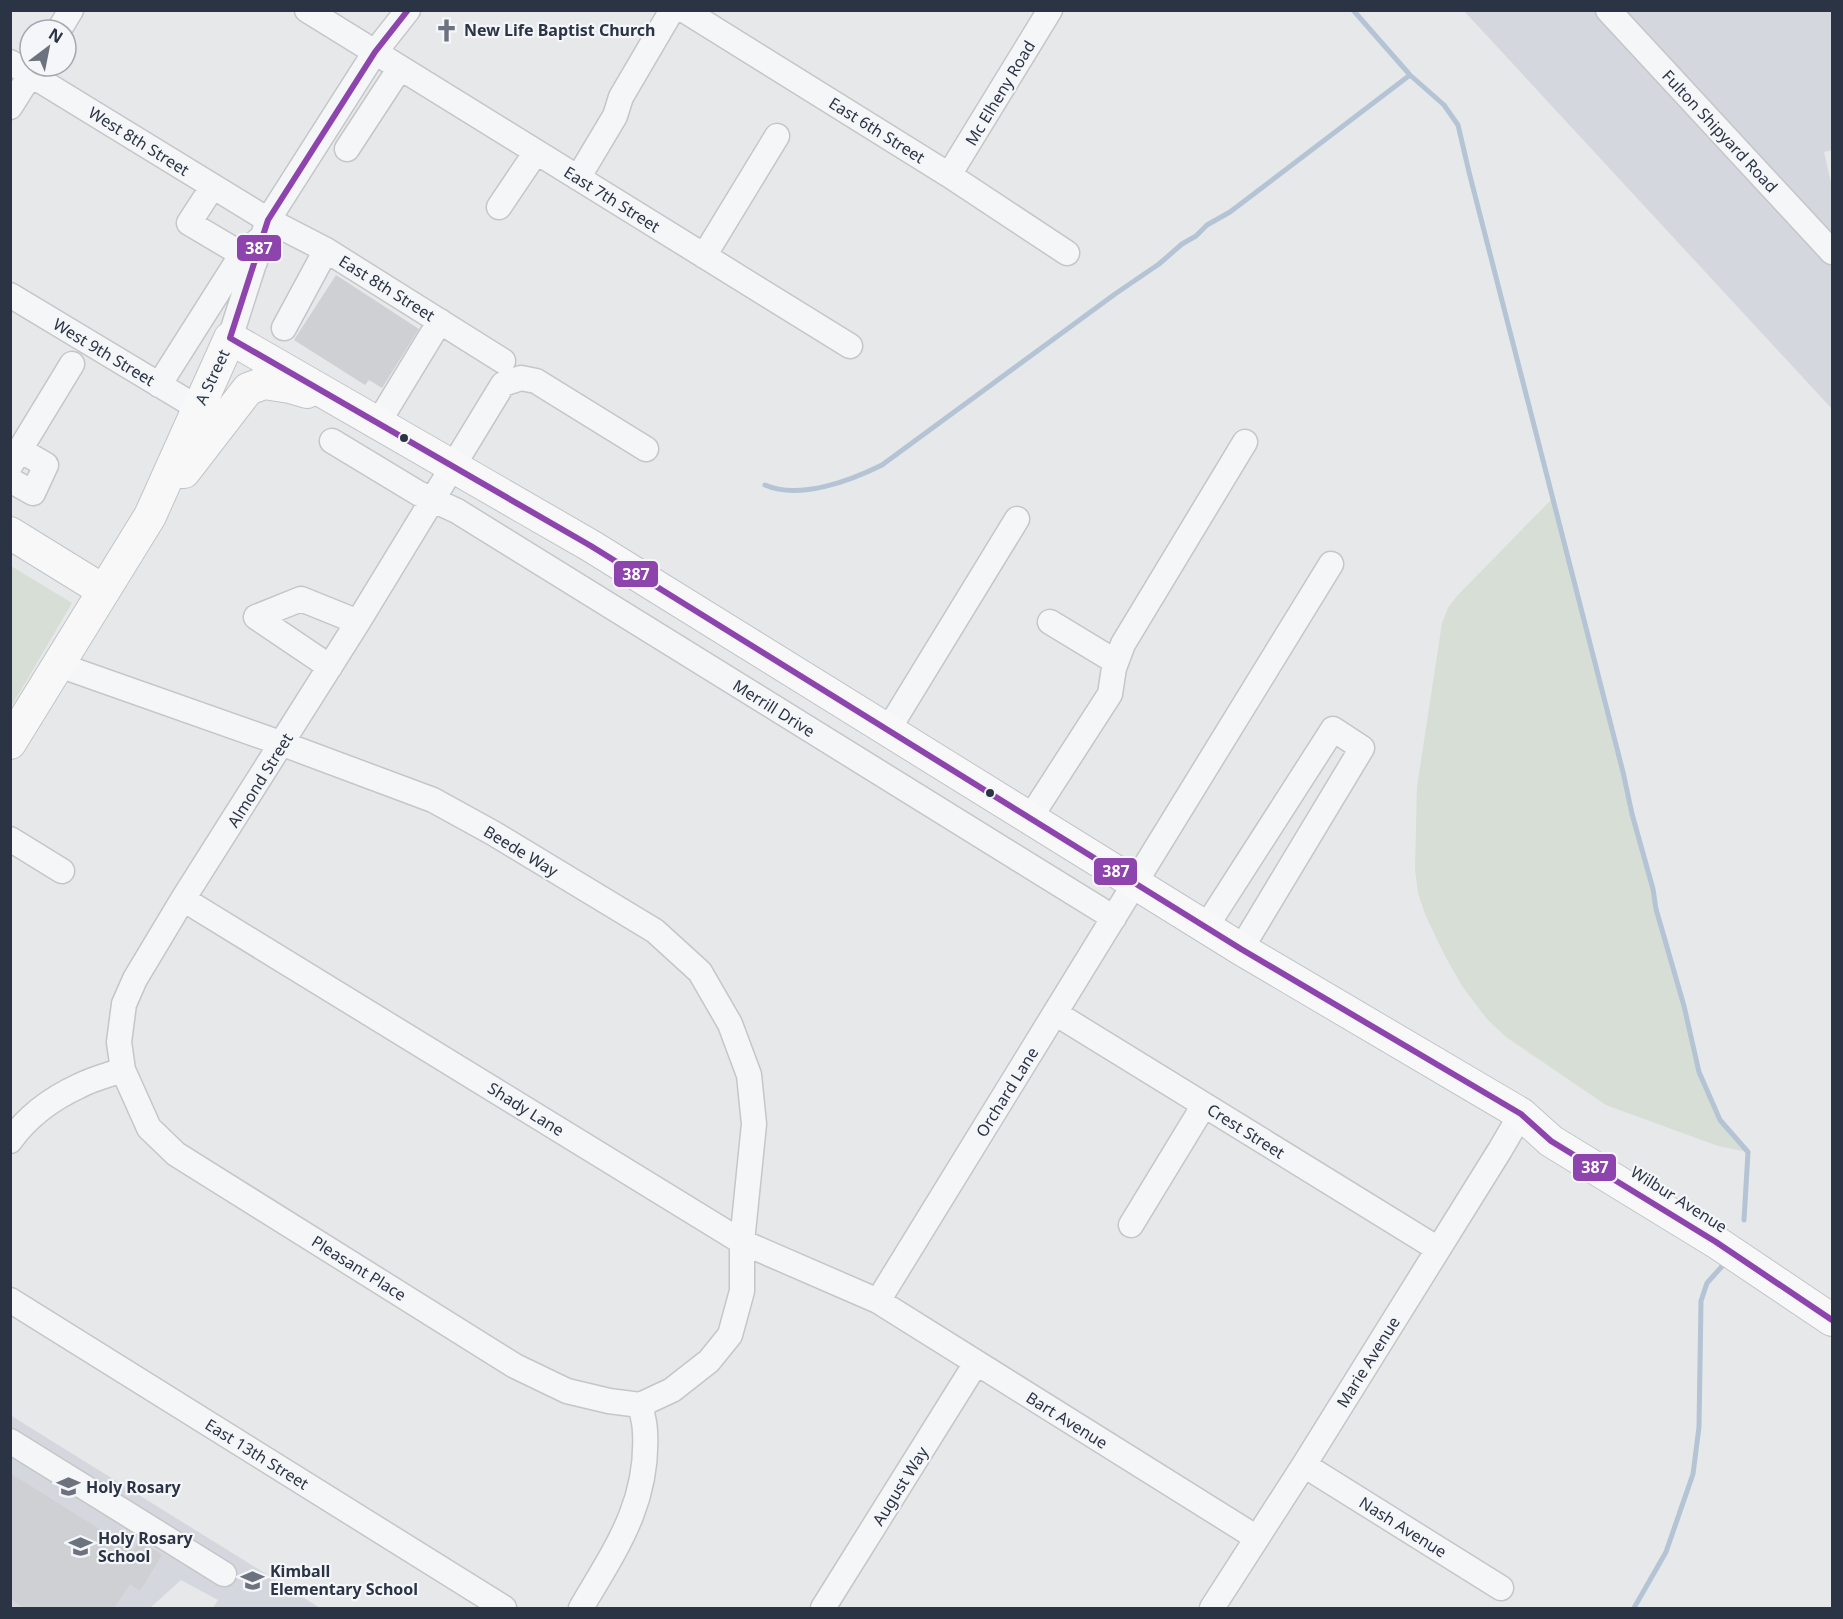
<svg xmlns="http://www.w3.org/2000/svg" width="1843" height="1619" viewBox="0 0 1843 1619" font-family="'Noto Sans',sans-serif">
<rect width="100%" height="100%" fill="#e6e8ea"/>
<path fill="#d4d7dd" d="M 1464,11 L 1832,11 L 1832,150 L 1824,152 L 1832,187 L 1832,409 Z
M 10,1415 L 242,1559 L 320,1608 L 213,1608 L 218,1600 L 181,1580 L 150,1608 L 11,1608 Z"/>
<path fill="#d6ded6" d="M 1552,499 L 1623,772 L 1632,814 L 1653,889 L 1656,909 L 1684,1006 L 1699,1072 L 1720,1120 L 1748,1152 L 1718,1146 L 1606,1105 L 1506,1037 L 1487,1019 L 1462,986 L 1443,952 L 1425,914 L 1418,893 L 1415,869 L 1417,787 L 1442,623 L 1448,608 L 1457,596 Z
M 11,566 L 72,603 L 11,707 Z"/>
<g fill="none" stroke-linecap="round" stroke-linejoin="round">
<path stroke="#b4c4d5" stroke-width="5" d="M 1353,10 L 1410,75 L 1444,105 L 1458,125 L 1469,172 L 1623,772 L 1632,814 L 1653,889 L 1656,909 L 1684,1006 L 1699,1072 L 1720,1120 L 1748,1152 L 1744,1220
M 765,485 C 799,500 850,481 882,465 L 1115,294 L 1159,264 L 1182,244 L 1196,236 L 1207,225 L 1230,212 L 1410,75
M 1634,1608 L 1666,1552 L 1693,1474 L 1699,1427 L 1701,1301 L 1707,1283 L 1725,1263"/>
</g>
<path fill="#ced0d3" d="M 336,275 L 419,329 L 382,388 L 369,380 L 365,385 L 294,340 Z
M 10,1473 L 133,1550 L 139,1540 L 162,1555 L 140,1591 L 130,1584 L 114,1608 L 25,1608 L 10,1599 Z"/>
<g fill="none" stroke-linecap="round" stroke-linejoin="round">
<defs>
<path id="minor" d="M 307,10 L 850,346
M 684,10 L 949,175 L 1067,253
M 1608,10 L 1832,252
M 59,30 L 71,10
M 10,62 L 268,220 L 326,250 L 503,361
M 10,107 L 36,66
M 347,149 L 400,68
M 949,175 L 1050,10
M 578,178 L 615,116 L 621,97 L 672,10
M 213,186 L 189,223 L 255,262
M 499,207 L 536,152
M 704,256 L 777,136
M 10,295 L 198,408
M 284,328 L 326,250
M 230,338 L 268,220 L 375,52 L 408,10
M 159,385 L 242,254 L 261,238
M 378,423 L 440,321
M 332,441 L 418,493 L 457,511 L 1114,918
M 10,466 L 72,364
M 10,480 L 33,493 L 46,465 L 20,450
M 1050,622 L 1116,662
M 59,665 L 283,744 L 433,800 L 493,833 L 655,931 L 700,972 L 730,1024 L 749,1075 L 754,1124 L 742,1242 L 742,1291 L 730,1335 L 709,1361 L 672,1390 L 640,1405 C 642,1413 645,1423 645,1432 C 649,1503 615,1550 581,1608
M 330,667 L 256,617 L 301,599 L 358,622
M 888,730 L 1017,519
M 1030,818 L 1110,694 L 1114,668 L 1123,644 L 1245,442
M 10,839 L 62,871
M 183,899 L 742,1242 L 878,1301 L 1257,1538
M 1206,927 L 1333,729 L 1362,748 L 1241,949
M 1055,1013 L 1438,1249
M 123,1070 L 149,1128 L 176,1154 L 515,1366 L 567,1391 L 609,1401 L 640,1405
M 10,1141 C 27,1117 53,1098 79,1086 C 92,1079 108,1075 123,1070 L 119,1042 L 124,1004 L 135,979 L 183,899 L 358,622 L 503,384 L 521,378 L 536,381 L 646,449
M 1131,1225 L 1204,1105
M 10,1300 L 504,1608
M 878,1301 L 1331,564
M 10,1441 L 224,1574
M 1304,1465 L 1501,1588
M 823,1608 L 976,1363
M 1212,1608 L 1304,1465 L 1500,1150 L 1521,1114"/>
<path id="major" d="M 184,472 L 248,389 L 264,383 L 290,387 L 307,392
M 10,533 L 104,591
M 10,743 L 150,516 L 230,338 L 591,546 L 1241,949 L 1521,1114 L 1551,1141 L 1716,1242 L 1832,1320"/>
</defs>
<use href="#minor" stroke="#c4c6c8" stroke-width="27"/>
<use href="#major" stroke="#c2c5c8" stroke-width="34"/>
<use href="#minor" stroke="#f5f6f7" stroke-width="24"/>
<use href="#major" stroke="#f8f8f8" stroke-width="32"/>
<defs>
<path id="bus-1" d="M 408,10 L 375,52 L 268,220 L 230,338 L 591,546 L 1241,949 L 1521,1114 L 1551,1141 L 1716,1242 L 1832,1320"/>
</defs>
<use href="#bus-1" stroke="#f4f6f9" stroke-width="10"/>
<use href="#bus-1" stroke="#8e44ad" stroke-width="6"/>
</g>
<defs>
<symbol id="church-bare" viewBox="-9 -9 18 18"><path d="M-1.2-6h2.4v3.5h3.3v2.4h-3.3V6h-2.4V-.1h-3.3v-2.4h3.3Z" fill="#6c737f" stroke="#f4f6f9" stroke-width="2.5" paint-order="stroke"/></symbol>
<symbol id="school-bare" viewBox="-9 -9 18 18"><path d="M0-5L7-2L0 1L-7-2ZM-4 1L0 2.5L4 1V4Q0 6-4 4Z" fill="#6c737f" stroke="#f4f6f9" stroke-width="2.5" paint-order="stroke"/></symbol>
</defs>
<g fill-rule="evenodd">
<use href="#church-bare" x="430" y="14" width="33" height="33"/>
<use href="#school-bare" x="52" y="1470" width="33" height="33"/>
<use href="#school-bare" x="64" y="1530" width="33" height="33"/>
<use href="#school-bare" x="236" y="1564" width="33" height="33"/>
</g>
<g fill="#2b3445" stroke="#f4f6f9" stroke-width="2">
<circle cx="404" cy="438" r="5"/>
<circle cx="990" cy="793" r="5"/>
</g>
<g text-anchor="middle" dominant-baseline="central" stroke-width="4.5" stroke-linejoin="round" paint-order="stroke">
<g font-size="16" font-weight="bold" fill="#2b3445" stroke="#f4f6f9" text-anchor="start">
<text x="464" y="30">New Life Baptist Church</text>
<text x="86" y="1487">Holy Rosary</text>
<text x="98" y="1538">Holy Rosary<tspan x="98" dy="18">School</tspan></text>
<text x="270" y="1571">Kimball<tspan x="270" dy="18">Elementary School</tspan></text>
</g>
<g font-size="16" fill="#2b3445" stroke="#f4f6f9">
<text transform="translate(1000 93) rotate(-59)">Mc Elheny Road</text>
<text transform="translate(877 130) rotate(32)">East 6th Street</text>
<text transform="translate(1720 131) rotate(47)">Fulton Shipyard Road</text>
<text transform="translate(139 141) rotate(32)">West 8th Street</text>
<text transform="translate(612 199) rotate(32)">East 7th Street</text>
<text transform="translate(387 288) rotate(32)">East 8th Street</text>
<text transform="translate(104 352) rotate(31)">West 9th Street</text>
<text transform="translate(212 377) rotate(-65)">A Street</text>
<text transform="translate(774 708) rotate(32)">Merrill Drive</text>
<text transform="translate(260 780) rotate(-58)">Almond Street</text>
<text transform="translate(521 851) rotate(31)">Beede Way</text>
<text transform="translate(1007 1092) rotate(-58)">Orchard Lane</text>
<text transform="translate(526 1109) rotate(32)">Shady Lane</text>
<text transform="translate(1246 1131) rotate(32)">Crest Street</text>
<text transform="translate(1679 1199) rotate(32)">Wilbur Avenue</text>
<text transform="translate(359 1268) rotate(32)">Pleasant Place</text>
<text transform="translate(1368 1362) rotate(-58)">Marie Avenue</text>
<text transform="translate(1067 1420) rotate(32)">Bart Avenue</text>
<text transform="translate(257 1454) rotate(32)">East 13th Street</text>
<text transform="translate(900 1486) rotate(-58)">August Way</text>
<text transform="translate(1403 1527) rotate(32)">Nash Avenue</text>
</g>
</g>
<g stroke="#f4f6f9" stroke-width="2">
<rect x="236" y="234" width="46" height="28" rx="6" fill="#8e44ad"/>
<rect x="613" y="560" width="46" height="28" rx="6" fill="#8e44ad"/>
<rect x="1093" y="857" width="45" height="29" rx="6" fill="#8e44ad"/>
<rect x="1572" y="1153" width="45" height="29" rx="6" fill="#8e44ad"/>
</g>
<g font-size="16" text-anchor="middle" font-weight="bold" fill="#fff">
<text x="259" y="254">387</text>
<text x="636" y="580">387</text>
<text x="1116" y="877">387</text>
<text x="1595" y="1173">387</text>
</g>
<rect width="1843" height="1619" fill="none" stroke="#2b3445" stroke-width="24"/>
<g transform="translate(48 48) rotate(32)"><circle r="28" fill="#f4f6f9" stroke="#a4a8b1" stroke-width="1.5"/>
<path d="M0-4.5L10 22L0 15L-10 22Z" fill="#6c737f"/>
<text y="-9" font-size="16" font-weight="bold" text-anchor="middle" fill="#2b3445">N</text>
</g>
</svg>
